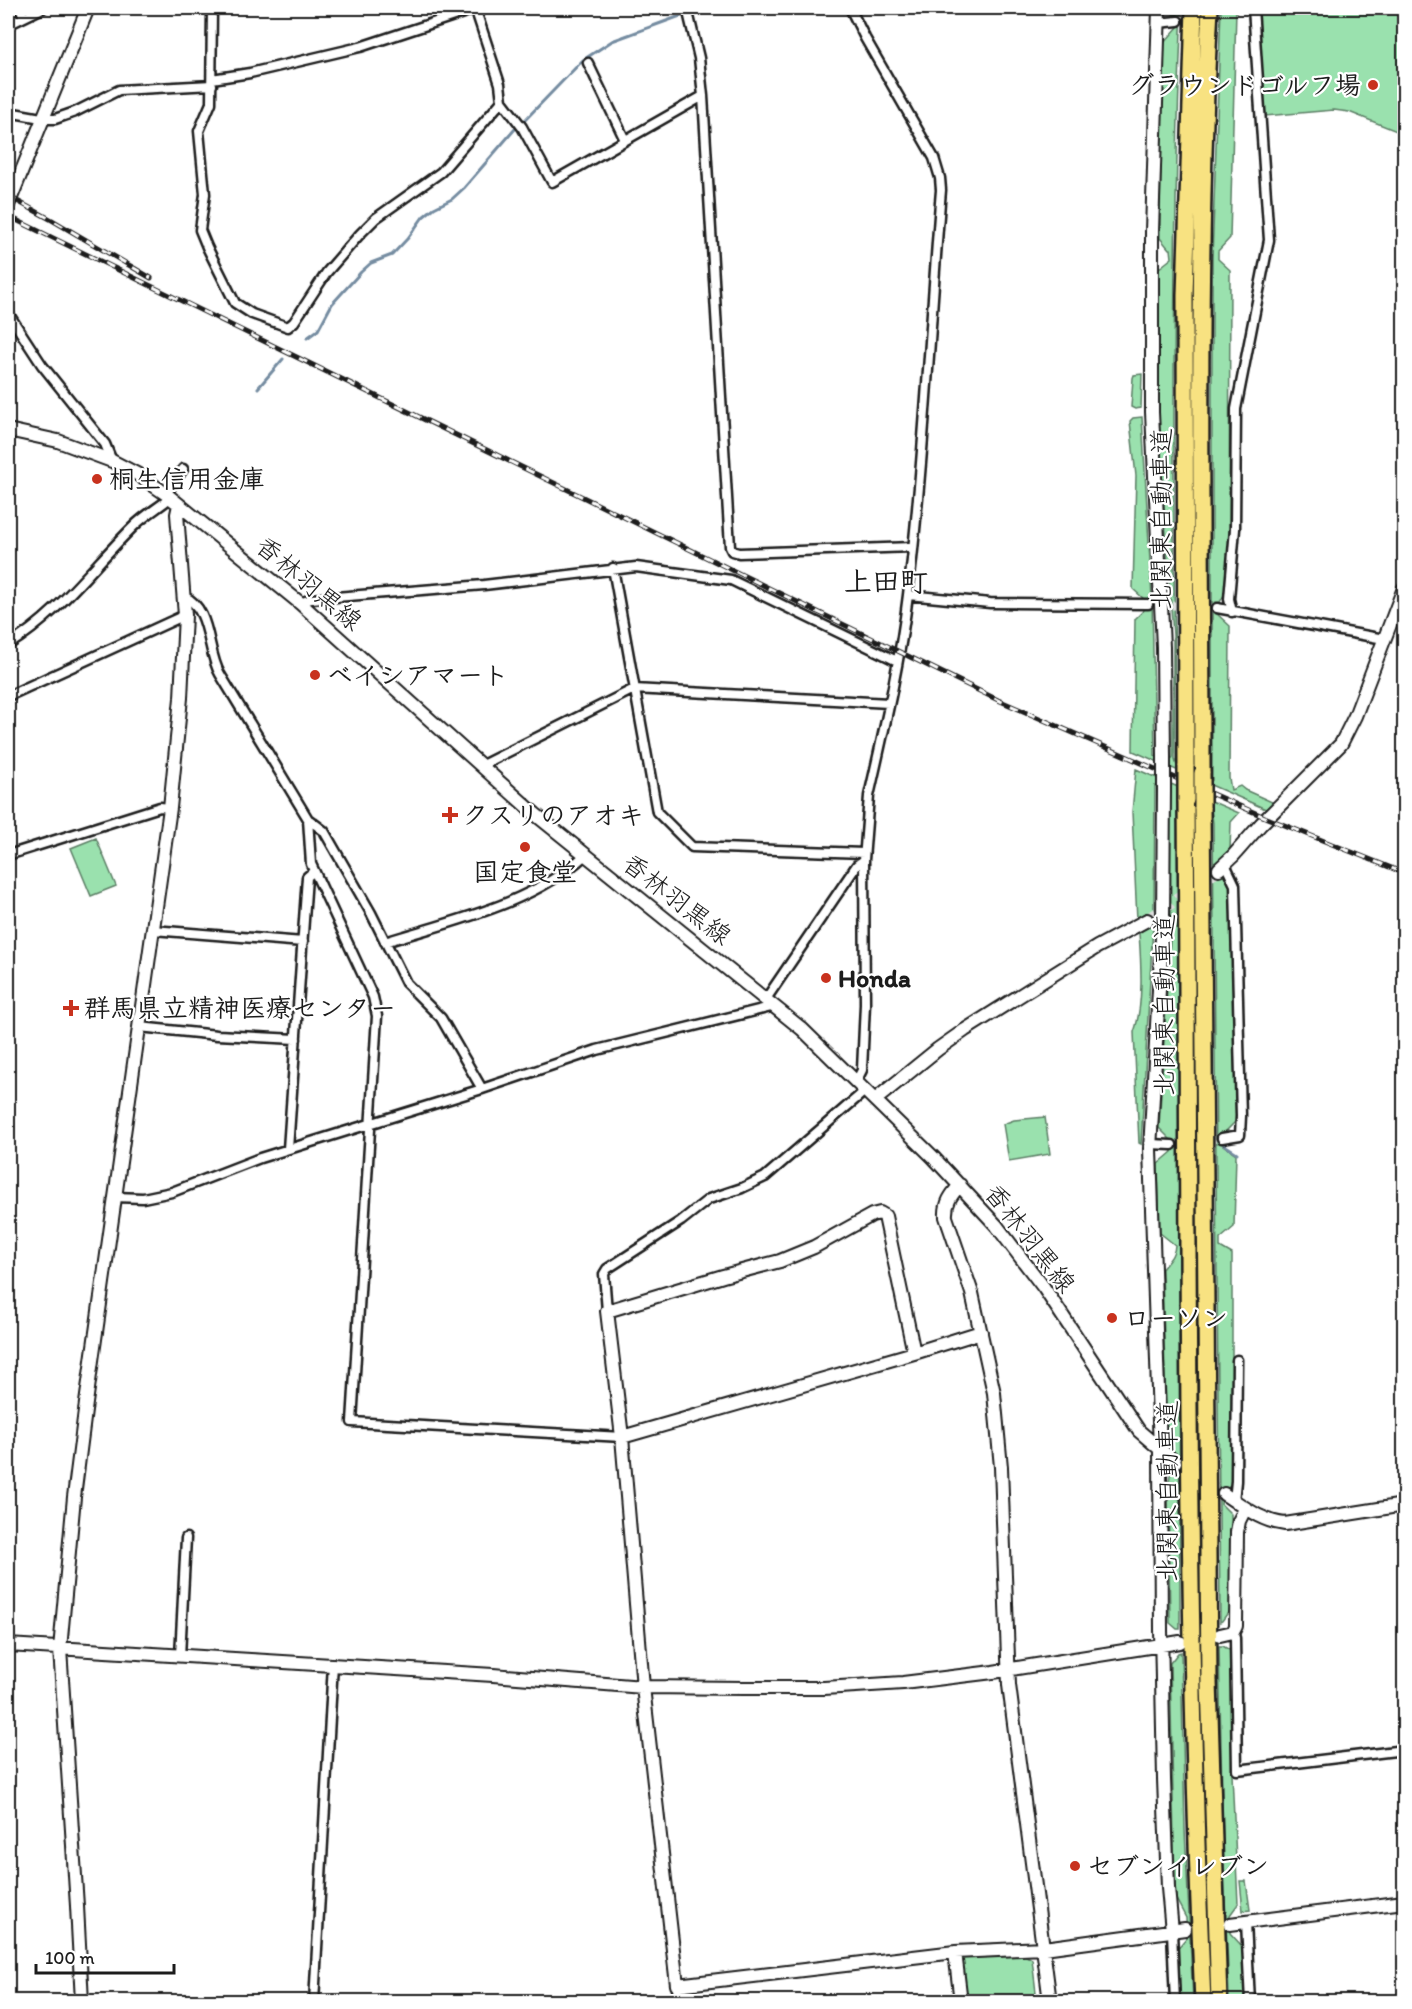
<svg xmlns="http://www.w3.org/2000/svg" width="1412" height="2009" viewBox="0 0 1412 2009" font-family="Itim,'Klee One',sans-serif">
<rect width="100%" height="100%" fill="#fff"/>
<filter id="ink" filterUnits="userSpaceOnUse"><feTurbulence type="fractalNoise" baseFrequency=".0167" numOctaves="2"/><feDisplacementMap in="SourceGraphic" scale="12" xChannelSelector="R" yChannelSelector="G"/><feConvolveMatrix kernelMatrix="1 2 1 2 8 2 1 2 1" color-interpolation-filters="sRGB"/></filter>
<g filter="url(#ink)">
<path fill="#9ae1ae" stroke="#5b7e65" stroke-width="1.5" d="M 1168,8 L 1182,8 C 1171,258 1174,509 1175,760 L 1177,766 L 1212,780 L 1212,258 L 1221,8 L 1234,8 L 1236,10 L 1230,238 L 1218,251 L 1218,259 L 1230,270 L 1229,559 L 1224,595 L 1220,602 L 1217,603 L 1216,613 L 1230,626 L 1229,778 L 1231,790 L 1240,786 L 1245,790 L 1272,802 L 1273,805 L 1268,810 L 1133,751 L 1135,619 L 1145,609 L 1148,609 L 1148,599 L 1144,599 L 1133,589 L 1136,476 L 1130,421 L 1133,418 L 1142,417 L 1152,598 L 1155,756 L 1169,762 L 1173,757 L 1173,635 L 1159,435 L 1158,269 L 1172,258 L 1171,249 L 1169,249 L 1160,238 L 1160,222 L 1163,44 L 1178,27 L 1177,14 L 1174,15 Z
M 1256,8 L 1404,8 L 1404,134 L 1349,112 L 1334,110 L 1265,116 Z
M 1142,374 L 1141,408 L 1135,409 L 1131,407 L 1133,378 L 1134,375 Z
M 1136,769 L 1239,813 L 1231,822 L 1230,850 L 1217,863 L 1221,875 L 1224,874 L 1230,885 L 1236,1121 L 1225,1132 L 1222,1133 L 1223,1145 L 1236,1154 L 1234,1227 L 1220,1239 L 1220,1247 L 1232,1254 L 1232,1482 L 1227,1490 L 1225,1489 L 1221,1504 L 1231,1514 L 1232,1607 L 1222,1621 L 1220,1622 L 1213,823 L 1211,808 L 1178,794 L 1180,1629 L 1177,1629 L 1170,1623 L 1168,1488 L 1171,1469 L 1174,1470 L 1176,1456 L 1167,1441 L 1162,1269 C 1168,1261 1175,1255 1175,1245 L 1160,1233 L 1158,1164 L 1172,1152 L 1172,1141 L 1159,1128 L 1171,920 L 1169,791 L 1155,786 L 1154,907 L 1141,1144 L 1139,1143 L 1134,1032 C 1144,1005 1141,962 1139,933 L 1149,926 L 1145,915 L 1137,920 L 1132,812 Z
M 96,838 L 116,886 L 91,896 L 71,848 Z
M 1045,1117 L 1050,1154 L 1009,1161 L 1003,1124 L 1014,1120 Z
M 1219,1646 L 1223,1646 L 1231,1651 L 1232,1774 L 1238,1904 L 1230,1915 L 1230,1933 L 1242,1946 L 1246,2001 L 1229,2001 L 1229,1995 L 1223,1847 Z
M 1181,1652 L 1185,1830 L 1193,2001 L 1179,2001 L 1177,1949 L 1187,1937 L 1186,1918 L 1176,1899 L 1175,1886 L 1170,1663 L 1178,1653 Z
M 1240,1881 L 1246,1881 L 1250,1910 L 1243,1911 Z
M 1024,1955 L 1032,1959 L 1037,2001 L 965,2001 L 962,1960 L 965,1957 Z"/>
<g fill="none" stroke-linecap="round" stroke-linejoin="round">
<path stroke="#748ca1" stroke-width="3" d="M 692,13 L 710,9 L 734,8
M 525,120 L 583,60 L 612,41 L 683,15
M 307,338 L 318,330 L 332,304 L 361,272 L 371,263 L 392,255 L 408,238 L 423,217 L 434,208 L 452,199 L 464,188 L 515,129
M 258,388 L 283,359
M 1223,1144 L 1237,1153"/>
<path stroke="#ddd" stroke-width="8" stroke-dasharray="8 4" stroke-linecap="butt" d="M 1178,21 L 1206,8
M 1148,604 L 1217,608
M 1172,1145 L 1222,1138"/>
<path stroke="#ddd" stroke-width="12" stroke-dasharray="12 6" stroke-linecap="butt" d="M 1147,920 L 1219,869
M 1175,1462 L 1224,1494"/>
<defs>
<path id="street" d="M 20,8 L 24,17
M 212,8 L 211,103 L 199,131 L 205,194 L 200,230 L 207,247 L 235,303 L 252,314 L 288,327 L 294,322 L 327,272 L 360,234 L 376,218 L 441,172 L 502,101 L 500,84 L 475,8
M 687,8 L 699,58 L 703,96 L 730,547 L 732,551 L 739,553 L 913,547
M 850,8 L 865,38 L 934,158 L 940,178 L 941,190 C 930,325 924,461 908,595 C 900,662 884,730 869,796 L 864,860 L 865,1004 L 862,1070 L 857,1080
M 1158,23 L 1178,21
M 8,25 L 43,8
M 588,63 L 625,140
M 212,79 L 250,73 L 360,47 L 475,9
M 502,101 L 522,127 L 552,182 L 703,96
M 8,112 L 47,119 L 55,119 L 75,112 L 119,90 L 212,85
M 8,313 L 42,365 L 105,444 L 112,461
M 166,494 L 183,469
M 613,568 L 657,812 L 692,847 L 864,853
M 908,595 L 990,603 L 1148,604
M 183,596 C 212,608 206,650 220,674 L 308,819 L 324,831 L 371,913 L 406,983 L 441,1018 L 482,1089
M 300,603 L 311,599 L 484,585 L 636,567 L 731,580 L 897,661
M 1217,608 L 1384,639
M 1232,612 L 1229,599 L 1235,529 L 1236,409 L 1269,240 L 1253,8
M 8,645 C 58,615 92,567 134,526 C 145,515 158,508 170,498
M 8,696 L 185,615
M 482,765 L 634,689 L 889,703
M 308,819 L 311,864 L 373,997 L 377,1016 L 352,1422 L 622,1437
M 8,855 L 160,807 L 170,808
M 153,930 L 303,942
M 385,942 C 452,921 533,904 585,855
M 766,999 L 857,865 L 864,860
M 139,1027 L 217,1035 L 296,1039
M 1222,1138 L 1240,1135 L 1241,1116 L 1235,885 L 1225,864
M 1150,1144 L 1172,1145
M 288,1149 L 307,877 L 314,871
M 114,1197 L 143,1198 L 172,1192 L 260,1158 L 482,1089 L 597,1050 L 775,1006
M 607,1311 L 604,1274 L 607,1269 L 681,1221 L 709,1199 L 742,1188 L 765,1177 L 866,1090
M 1234,1501 L 1236,1481 L 1237,1360
M 1233,1632 L 1235,1638 L 1237,1770 L 1404,1750
M 180,1656 L 186,1538
M 1246,1922 L 1250,2002
M 1172,1931 L 1175,2002
M 677,1985 L 678,2002
M 314,2002 L 333,1664"/>
<path id="secondary" d="M 1159,8 L 1152,231 L 1152,412 L 1163,647 L 1164,758
M 8,205 L 88,8
M 8,430 L 58,441 L 112,461 L 137,474 L 166,494 L 300,603 L 535,814 L 802,1029 L 933,1157 L 996,1225 L 1044,1288 L 1139,1431 L 1175,1462
M 1164,791 L 1163,919 L 1150,1149 L 1160,1451 L 1161,1630 L 1164,1779 L 1168,1888 L 1172,1931
M 1219,869 L 1233,856 L 1261,824 L 1341,744 L 1355,716 L 1404,588
M 875,1100 L 938,1049 L 965,1030 L 1097,947 L 1147,920
M 960,1185 C 951,1195 945,1203 946,1217 L 972,1293 L 994,1393 L 1001,1467 L 1009,1685 L 1050,2002
M 914,1353 L 886,1221 L 885,1216 L 880,1213 L 872,1215 L 814,1247 L 780,1261 L 723,1276 L 607,1311 L 622,1437 L 643,1687 L 677,1985 L 955,1952 L 1044,1948 L 1185,1929
M 622,1437 L 914,1353 L 981,1332
M 1224,1494 C 1244,1507 1261,1521 1285,1524 L 1404,1505
M 1220,1635 L 1233,1632 L 1236,1626 L 1237,1532 L 1239,1521 L 1245,1509
M 8,1645 L 493,1675 L 643,1687 L 745,1688 L 824,1688 L 903,1683 L 993,1672 L 1180,1642
M 1230,1924 L 1404,1902
M 955,1952 L 961,2002
M 82,2002 L 77,1906 L 60,1649 L 74,1497 L 86,1403 L 170,808 L 181,698 L 185,615 L 177,514 L 179,505"/>
<path id="highway" d="M 1186,767 L 1185,295 L 1194,8
M 1202,773 C 1202,518 1196,262 1210,8
M 1186,800 C 1189,1200 1185,1602 1203,2002
M 1202,807 L 1209,1682 L 1219,2002"/>
</defs>
<use href="#street" stroke="#1c1c1c" stroke-width="13"/>
<use href="#secondary" stroke="#1c1c1c" stroke-width="16"/>
<use href="#highway" stroke="#1c1c1c" stroke-width="20"/>
<use href="#street" stroke="#fff" stroke-width="8"/>
<use href="#secondary" stroke="#fff" stroke-width="12"/>
<use href="#highway" stroke="#f8e281" stroke-width="15"/>
<defs>
<path id="rail" d="M 8,196 L 52,220 L 151,278
M 8,216 L 998,700 L 1267,818 L 1404,873"/>
</defs>
<use href="#rail" stroke="#1c1c1c" stroke-width="5"/>
<use href="#rail" stroke="#fff" stroke-width="3" stroke-dasharray="9" stroke-linecap="butt"/>
<defs>
<path id="secondary-bridge" d="M 1164,791 L 1164,758"/>
<path id="highway-bridge" d="M 1202,773 L 1202,807
M 1186,800 L 1186,767"/>
</defs>
<use href="#secondary-bridge" stroke="#1c1c1c" stroke-width="16" stroke-linecap="butt"/>
<use href="#highway-bridge" stroke="#1c1c1c" stroke-width="20" stroke-linecap="butt"/>
<use href="#secondary-bridge" stroke="#fff" stroke-width="12"/>
<use href="#highway-bridge" stroke="#f8e281" stroke-width="15"/>
</g>
</g>
<g fill="#c8321e" stroke="#fff" stroke-width="2">
<circle cx="1373" cy="85" r="6"/>
<circle cx="97" cy="479" r="6"/>
<circle cx="315" cy="675" r="6"/>
<path d="M447 806h6v6h6v6h-6v6h-6v-6h-6v-6h6z"/>
<circle cx="525" cy="847" r="6"/>
<circle cx="826" cy="978" r="6"/>
<path d="M68 999h6v6h6v6h-6v6h-6v-6h-6v-6h6z"/>
<circle cx="1112" cy="1318" r="6"/>
<circle cx="1075" cy="1866" r="6"/>
</g>
<g text-anchor="middle" dominant-baseline="central" stroke-width="4.5" stroke-linejoin="round" paint-order="stroke">
<g font-size="26" font-weight="bold" fill="#1c1c1c" stroke="#fff" text-anchor="start">
<text x="1361" y="85" text-anchor="end">グラウンドゴルフ場</text>
<text x="109" y="479">桐生信用金庫</text>
<text x="327" y="675">ベイシアマート</text>
<text x="462" y="815">クスリのアオキ</text>
<text x="525" y="872" text-anchor="middle">国定食堂</text>
<text x="838" y="978">Honda</text>
<text x="84" y="1008">群馬県立精神医療センター</text>
<text x="1124" y="1318">ローソン</text>
<text x="1087" y="1866">セブンイレブン</text>
</g>
<g font-size="26" fill="#1c1c1c" stroke="#fff">
<text transform="translate(1161 519) rotate(-90)">北関東自動車道</text>
<text transform="translate(309 583) rotate(40)">香林羽黒線</text>
<text transform="translate(677 899) rotate(38)">香林羽黒線</text>
<text transform="translate(1164 1005) rotate(-90)">北関東自動車道</text>
<text transform="translate(1030 1238) rotate(52)">香林羽黒線</text>
<text transform="translate(1167 1491) rotate(-90)">北関東自動車道</text>
</g>
<g font-size="28" font-weight="bold" fill="#1c1c1c" stroke="#fff">
<text x="886" y="581">上田町</text>
</g>
</g>
<rect width="1412" height="2009" fill="none" stroke="#fff" stroke-width="30"/>
<rect x="15" y="15" width="1382" height="1979" fill="none" stroke="#1c1c1c" stroke-width="2" filter="url(#ink)"/>
<path d="M36 1964v9h138v-9" fill="none" stroke="#1c1c1c" stroke-width="3"/>
<text x="45" y="1964" font-size="18" fill="#1c1c1c" stroke="#ffffff" stroke-width="4.5" paint-order="stroke">100 m</text>
</svg>
